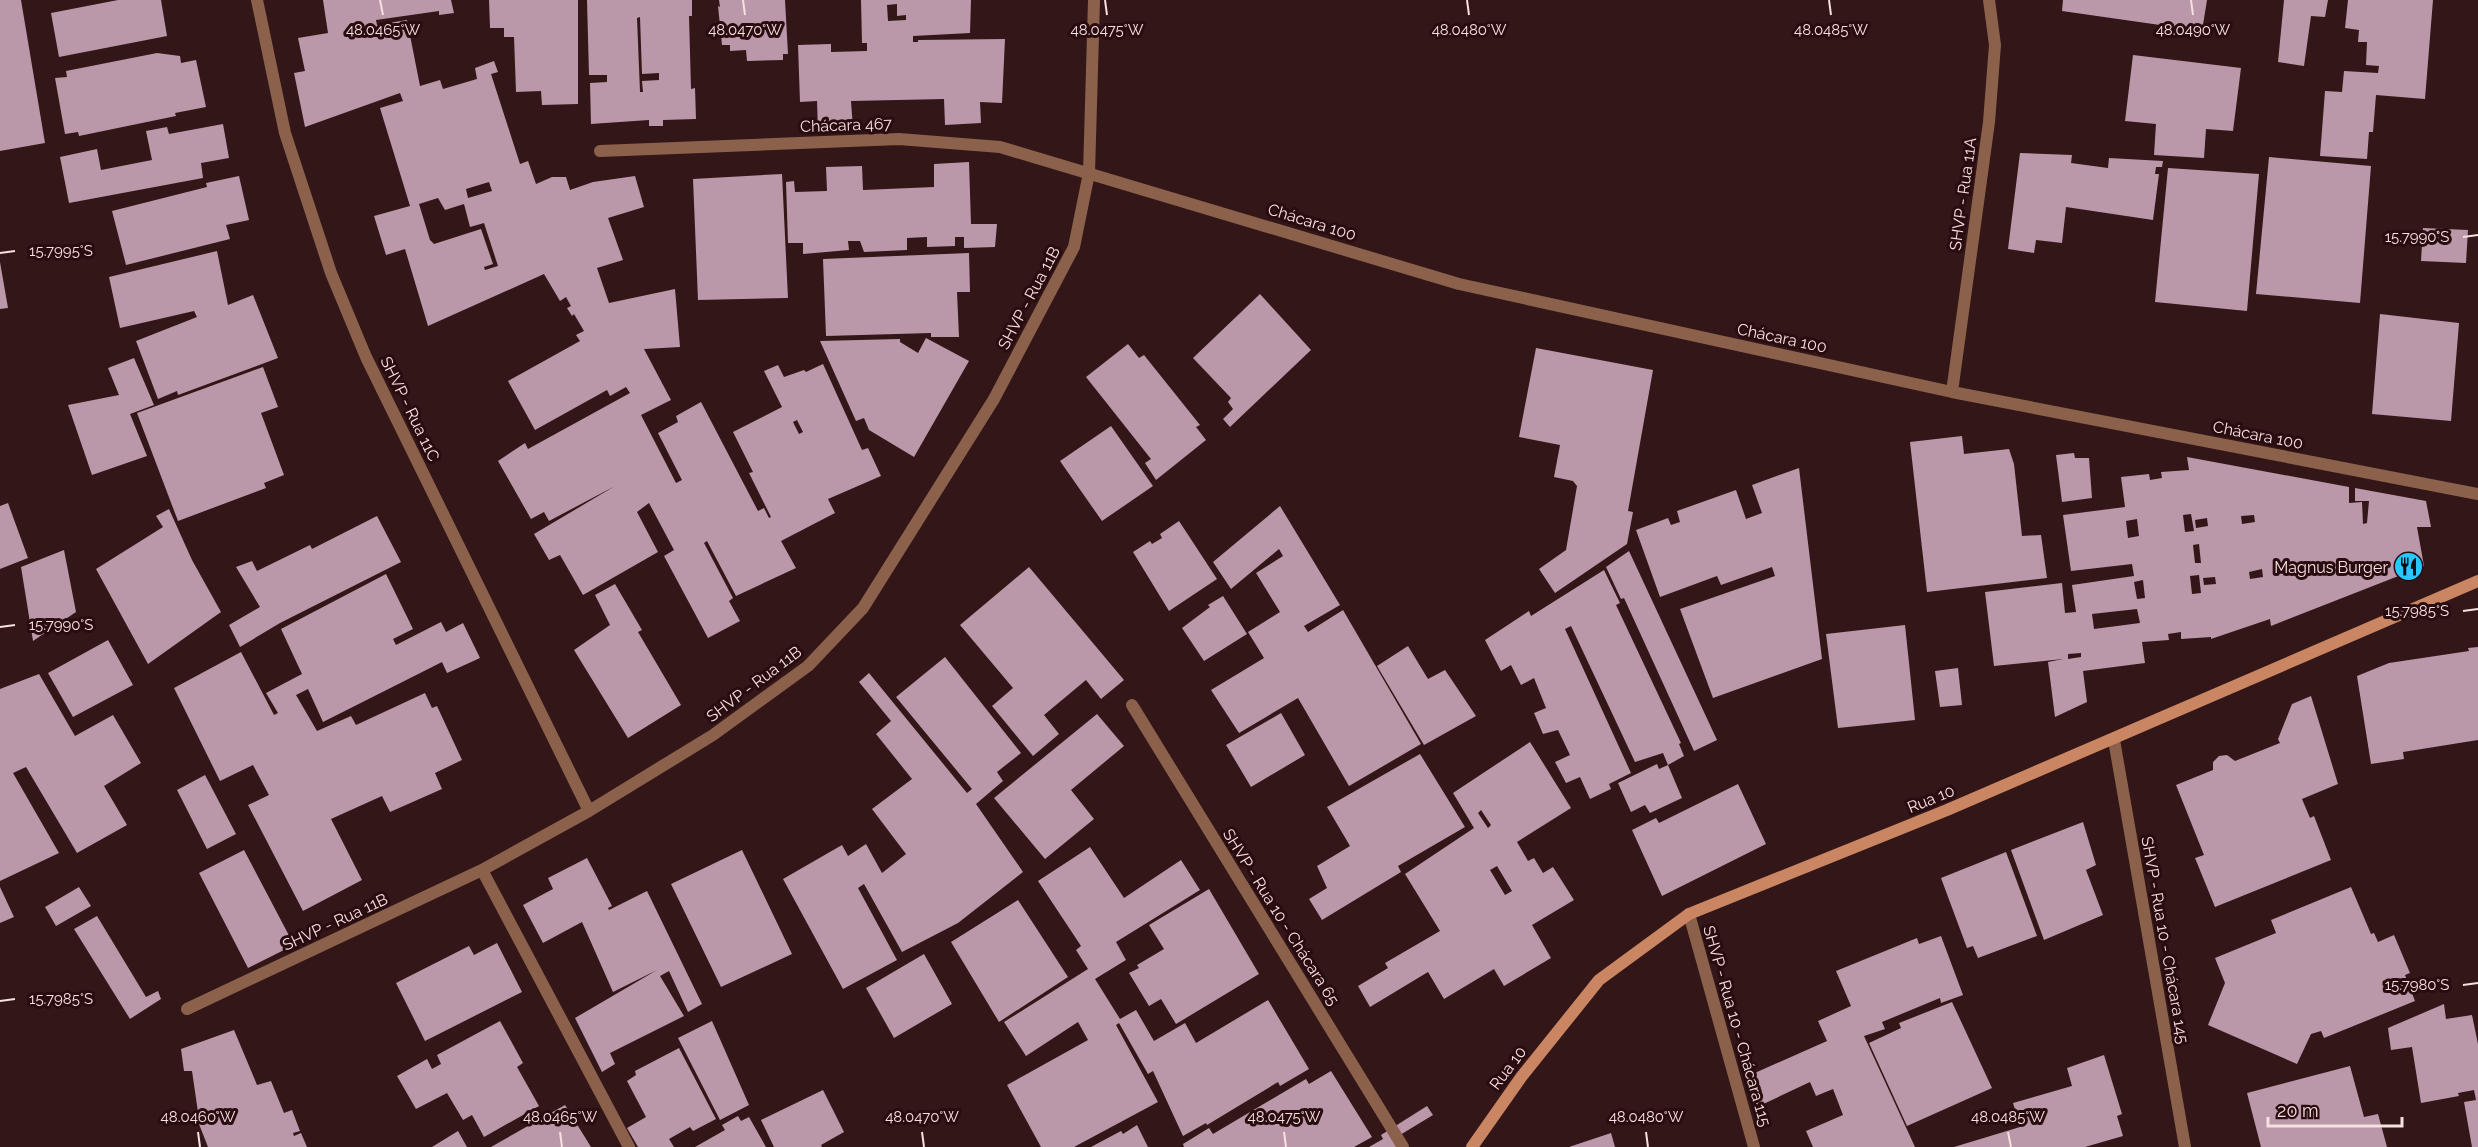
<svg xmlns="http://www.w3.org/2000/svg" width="2478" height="1147" viewBox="0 0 2478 1147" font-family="Raleway,sans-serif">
<rect width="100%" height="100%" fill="#331618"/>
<path fill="#bb98a9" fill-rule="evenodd" d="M 0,0 L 21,0 L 45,143 L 0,151 Z
M 118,0 L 161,0 L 167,36 L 59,57 L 51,13 Z
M 323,0 L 451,0 L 454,13 L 439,15 L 439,11 L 376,20 L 377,25 L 407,20 L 420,86 L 440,80 L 443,89 L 477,79 L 475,68 L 494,61 L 498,72 L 491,74 L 520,164 L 528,161 L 536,184 L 552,177 L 566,177 L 570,190 L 593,182 L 635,176 L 644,207 L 608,218 L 623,260 L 597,268 L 609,303 L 675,289 L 680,347 L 644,349 L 671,400 L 641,415 L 676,483 L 682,480 L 658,433 L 678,422 L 676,416 L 701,402 L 758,511 L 764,508 L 769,518 L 771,517 L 749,473 L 753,472 L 733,432 L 782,407 L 764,371 L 778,365 L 784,377 L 804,370 L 806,372 L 823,364 L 862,450 L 868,448 L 881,476 L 828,499 L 835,513 L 781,541 L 796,568 L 736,596 L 707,541 L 704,543 L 733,598 L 729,601 L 740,621 L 708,638 L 664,556 L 674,550 L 649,503 L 637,512 L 658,552 L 583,595 L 560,555 L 549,560 L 534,534 L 615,486 L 549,521 L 544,512 L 531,519 L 498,461 L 525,443 L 528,449 L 630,393 L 626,387 L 610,396 L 607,390 L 535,430 L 508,381 L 580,341 L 576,335 L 584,331 L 574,314 L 572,316 L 567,308 L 571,306 L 566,297 L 560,301 L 544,274 L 428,326 L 405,249 L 386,255 L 374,216 L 410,206 L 380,108 L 403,101 L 400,93 L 305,127 L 294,73 L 305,71 L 298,38 L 328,33 ZM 489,182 L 492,191 L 468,198 L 466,189 ZM 438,198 L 445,210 L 464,204 L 470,227 L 484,223 L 498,266 L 485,270 L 484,267 L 493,264 L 481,229 L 434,244 L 430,240 L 419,204 ZM 797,420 L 803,432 L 799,434 L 793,422 Z
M 489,0 L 578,0 L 578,104 L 542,105 L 541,91 L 516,92 L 514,37 L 504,37 L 504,28 L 490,28 Z
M 587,0 L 692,0 L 692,16 L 689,16 L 691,89 L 695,88 L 696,119 L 663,120 L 663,126 L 649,126 L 649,120 L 591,124 L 590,83 L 607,82 L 607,75 L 589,75 ZM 640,17 L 642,74 L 659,73 L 659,80 L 642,81 L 643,92 L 640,92 L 637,18 Z
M 719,0 L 785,0 L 788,54 L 783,54 L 783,60 L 747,61 L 746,50 L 730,51 L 730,45 L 722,45 L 718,6 L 720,7 Z
M 861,0 L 971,0 L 970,33 L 913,36 L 913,42 L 918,42 L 918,40 L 1005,39 L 1002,103 L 980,102 L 981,123 L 945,125 L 944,99 L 851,101 L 853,129 L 818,131 L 817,101 L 800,102 L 798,45 L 831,44 L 831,52 L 867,51 L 867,43 L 862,43 ZM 897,4 L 897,16 L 906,15 L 906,20 L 888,21 L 887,5 Z
M 2063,0 L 2207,0 L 2202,31 L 2062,11 Z
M 2284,0 L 2328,0 L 2325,17 L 2311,16 L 2304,66 L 2278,62 Z
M 2348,0 L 2433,0 L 2425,99 L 2376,95 L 2373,132 L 2369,132 L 2367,159 L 2320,156 L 2325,91 L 2342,92 L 2344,71 L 2378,73 L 2379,66 L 2366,65 L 2367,42 L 2358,42 L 2359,30 L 2345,28 Z
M 157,53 L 180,56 L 181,63 L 196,60 L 206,107 L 175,113 L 176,116 L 79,136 L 78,132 L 65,134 L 55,78 L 67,77 L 66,71 Z
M 2133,55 L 2241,68 L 2233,131 L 2206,129 L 2204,158 L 2154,155 L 2156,124 L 2125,121 Z
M 223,124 L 229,158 L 201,163 L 203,178 L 69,203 L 60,157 L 97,149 L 101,170 L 152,160 L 146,131 L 167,127 L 169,134 Z
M 2020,153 L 2072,155 L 2071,163 L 2108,168 L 2109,158 L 2163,161 L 2162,167 L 2156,167 L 2155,174 L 2159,174 L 2153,220 L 2066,207 L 2062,243 L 2036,240 L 2034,253 L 2008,249 Z
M 2269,157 L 2371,166 L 2360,303 L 2256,294 Z
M 969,162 L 971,224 L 997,224 L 995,247 L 964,248 L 964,237 L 955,237 L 955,246 L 927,247 L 927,237 L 907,238 L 907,250 L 864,252 L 860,241 L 848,241 L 849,250 L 803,254 L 803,243 L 788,243 L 786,182 L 794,181 L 795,192 L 827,191 L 826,167 L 862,166 L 863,190 L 934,187 L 934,164 Z
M 2168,168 L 2259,174 L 2247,311 L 2155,302 Z
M 782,174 L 788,298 L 698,300 L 693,179 Z
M 239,176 L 249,220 L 226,225 L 230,239 L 126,265 L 112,211 L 207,187 L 206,183 Z
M 2423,228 L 2468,230 L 2466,263 L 2421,261 Z
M 217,251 L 228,305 L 253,295 L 278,358 L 178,395 L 177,391 L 158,399 L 136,341 L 197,317 L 194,311 L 120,328 L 109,277 Z
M 969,253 L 970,292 L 957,292 L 959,337 L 931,337 L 931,333 L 826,336 L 823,259 Z
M 0,262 L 8,308 L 0,309 Z
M 1260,294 L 1311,350 L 1230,427 L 1223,419 L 1233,409 L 1228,402 L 1231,398 L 1193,358 Z
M 2380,314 L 2459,323 L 2451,421 L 2372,414 Z
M 926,338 L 969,361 L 914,457 L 869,430 L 864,418 L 856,421 L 820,341 L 900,339 L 900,342 L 918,353 Z
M 1128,344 L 1139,358 L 1144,355 L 1200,425 L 1196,427 L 1206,440 L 1156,480 L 1145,463 L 1151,459 L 1086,377 Z
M 1536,348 L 1653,370 L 1628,511 L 1633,512 L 1627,544 L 1555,593 L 1539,569 L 1566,550 L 1577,486 L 1573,481 L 1554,477 L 1560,445 L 1519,437 Z
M 134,358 L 154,405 L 130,414 L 147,456 L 92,475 L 68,405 L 119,395 L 108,368 Z
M 263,367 L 278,407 L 261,413 L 284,475 L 264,483 L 266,488 L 178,521 L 137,413 Z
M 1111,426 L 1153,486 L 1102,521 L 1060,461 Z
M 1962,436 L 1964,454 L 2009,449 L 2014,464 L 2022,536 L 2041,535 L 2047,578 L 1927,592 L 1910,442 Z
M 2074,453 L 2075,458 L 2089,458 L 2092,498 L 2062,502 L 2056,455 Z
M 2187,457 L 2349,487 L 2349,503 L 2362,502 L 2363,524 L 2367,523 L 2369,501 L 2355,501 L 2355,488 L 2426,501 L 2431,527 L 2417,527 L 2424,566 L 2271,626 L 2270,619 L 2211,639 L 2211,637 L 2181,639 L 2181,632 L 2168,634 L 2169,640 L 2142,642 L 2145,663 L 2083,671 L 2087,702 L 2055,717 L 2048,662 L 2063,659 L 1994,666 L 1985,592 L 2062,583 L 2065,613 L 2076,612 L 2072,585 L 2134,576 L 2132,564 L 2071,571 L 2063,515 L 2125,507 L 2121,477 L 2149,474 L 2150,480 L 2162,478 L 2161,472 L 2189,470 ZM 2191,514 L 2194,531 L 2185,532 L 2183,515 ZM 2254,515 L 2255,522 L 2242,524 L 2241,516 ZM 2207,518 L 2208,526 L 2196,528 L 2195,520 ZM 2137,519 L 2139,536 L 2128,538 L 2126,521 ZM 2199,544 L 2201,563 L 2195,563 L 2193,545 ZM 2262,569 L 2263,577 L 2250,579 L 2249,572 ZM 2199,575 L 2201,593 L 2192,594 L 2190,576 ZM 2215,577 L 2216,584 L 2204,585 L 2203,578 ZM 2143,580 L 2145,598 L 2137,599 L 2134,582 ZM 2137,609 L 2140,623 L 2094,629 L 2092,614 ZM 2081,653 L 2081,657 L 2068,659 L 2068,654 Z
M 1799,468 L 1822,659 L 1713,698 L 1680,609 L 1775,576 L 1772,567 L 1721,585 L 1717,576 L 1660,597 L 1636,530 L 1668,518 L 1671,525 L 1680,522 L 1677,511 L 1736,490 L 1746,519 L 1762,513 L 1752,485 Z
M 8,503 L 28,558 L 0,569 L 0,506 Z
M 1280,506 L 1340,605 L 1304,626 L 1308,632 L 1343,610 L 1421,744 L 1349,786 L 1298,698 L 1239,733 L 1211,690 L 1264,658 L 1248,632 L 1280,612 L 1256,573 L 1283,556 L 1279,549 L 1231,589 L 1213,562 Z
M 169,509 L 192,560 L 221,612 L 148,664 L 96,569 L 163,527 L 156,516 Z
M 377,516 L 401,562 L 280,623 L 240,647 L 229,625 L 260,607 L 236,567 L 252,561 L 257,571 L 310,545 L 312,549 Z
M 1179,521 L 1217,579 L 1169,611 L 1133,552 L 1150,541 L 1152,544 L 1162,538 L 1160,534 Z
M 64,550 L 76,612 L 33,641 L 21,567 Z
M 1629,551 L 1717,740 L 1694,751 L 1624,598 L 1621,599 L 1606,567 Z
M 1029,567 L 1124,680 L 1101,699 L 1086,680 L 1044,715 L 1059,734 L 1033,756 L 992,706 L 1013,688 L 960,625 Z
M 1604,570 L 1620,603 L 1616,605 L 1681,743 L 1679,744 L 1684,756 L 1668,765 L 1663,753 L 1635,762 L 1571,626 L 1565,629 L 1631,773 L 1609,784 L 1611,789 L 1590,799 L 1580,777 L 1566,783 L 1555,762 L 1570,755 L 1558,730 L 1543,734 L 1534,713 L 1546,708 L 1534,678 L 1521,685 L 1511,665 L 1501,671 L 1485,640 L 1529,611 L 1531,616 Z
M 386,574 L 413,629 L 393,639 L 396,645 L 441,622 L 446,632 L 463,623 L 480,658 L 447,673 L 442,662 L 323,722 L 308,689 L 296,695 L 317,731 L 351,716 L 356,725 L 425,693 L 432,708 L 437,706 L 462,760 L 435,773 L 442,789 L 390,812 L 382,796 L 331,819 L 362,880 L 303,911 L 248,805 L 269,795 L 253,765 L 220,781 L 174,688 L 241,652 L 274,715 L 278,713 L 266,693 L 302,674 L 281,629 Z
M 615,584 L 642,630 L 638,632 L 681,705 L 628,738 L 574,650 L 610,625 L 595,595 Z
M 1223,596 L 1247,634 L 1204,661 L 1182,628 L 1210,607 L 1208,605 Z
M 1905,625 L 1915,720 L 1838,728 L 1826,634 Z
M 108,640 L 133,685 L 73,717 L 48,673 Z
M 1408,646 L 1428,679 L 1445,670 L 1476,716 L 1424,745 L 1377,666 Z
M 2478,647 L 2478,740 L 2403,752 L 2404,759 L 2371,764 L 2357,676 L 2389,663 L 2469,651 L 2468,648 Z
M 945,657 L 1021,753 L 997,772 L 1003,781 L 976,804 L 1023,872 L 958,923 L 902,952 L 864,884 L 858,888 L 897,960 L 843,989 L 783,879 L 842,845 L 848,856 L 866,844 L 882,873 L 906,854 L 872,809 L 912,779 L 876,734 L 891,721 L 859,682 L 869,673 L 967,793 L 972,789 L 896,697 Z
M 1958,668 L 1962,705 L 1940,707 L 1935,671 Z
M 39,674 L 75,736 L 113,715 L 141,763 L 104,786 L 127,825 L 77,853 L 26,767 L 13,773 L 59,853 L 0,881 L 0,689 Z
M 2311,696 L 2338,784 L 2302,799 L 2310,818 L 2314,816 L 2331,860 L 2215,907 L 2195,858 L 2204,855 L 2176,785 L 2213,770 L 2213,762 L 2219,756 L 2227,755 L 2235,761 L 2280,743 L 2278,739 L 2292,704 Z
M 1281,713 L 1305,755 L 1251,787 L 1226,745 Z
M 1097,714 L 1124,746 L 1071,790 L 1094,819 L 1045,859 L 994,798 Z
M 1530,742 L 1571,808 L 1517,842 L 1528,861 L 1534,858 L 1543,873 L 1553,867 L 1574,900 L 1532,925 L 1551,958 L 1504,986 L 1494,969 L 1444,999 L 1428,972 L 1370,1007 L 1358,986 L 1388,968 L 1385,963 L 1440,931 L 1405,874 L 1474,828 L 1453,793 ZM 1481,810 L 1491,825 L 1488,828 L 1478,813 ZM 1497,866 L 1512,891 L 1505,895 L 1490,870 Z
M 1420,754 L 1465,827 L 1398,866 L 1401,872 L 1322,920 L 1309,899 L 1327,888 L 1317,866 L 1350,846 L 1327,807 Z
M 1657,764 L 1659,769 L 1668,765 L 1682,798 L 1650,813 L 1645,805 L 1631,812 L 1618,783 Z
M 205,775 L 236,834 L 207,849 L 177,790 Z
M 1738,784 L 1766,844 L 1662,896 L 1632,830 L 1656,818 L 1659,823 Z
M 2083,822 L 2096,865 L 2086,870 L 2103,915 L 2044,940 L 2011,850 Z
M 1090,847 L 1124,898 L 1181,860 L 1200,890 L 1116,942 L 1126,960 L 1095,979 L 1120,1019 L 1136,1010 L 1154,1041 L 1185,1023 L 1196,1043 L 1268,1000 L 1309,1069 L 1280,1086 L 1278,1082 L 1207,1125 L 1206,1123 L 1183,1136 L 1153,1071 L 1148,1074 L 1119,1023 L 1116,1025 L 1158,1102 L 1074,1147 L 1041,1147 L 1007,1085 L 1088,1040 L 1078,1022 L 1026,1056 L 1004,1022 L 1088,969 L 1076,950 L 1081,946 L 1038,881 Z
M 244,850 L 294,945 L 248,968 L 199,873 Z
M 742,850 L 792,954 L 721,987 L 671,884 Z
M 2006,852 L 2037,936 L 1978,958 L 1973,946 L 1967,948 L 1941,878 Z
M 587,858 L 612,906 L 608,908 L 609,910 L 647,891 L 702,1004 L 688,1012 L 669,971 L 660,976 L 684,1016 L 610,1053 L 615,1064 L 602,1072 L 575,1018 L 657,970 L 613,992 L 582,922 L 543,943 L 523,905 L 553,889 L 548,878 Z
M 0,887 L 14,917 L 0,923 Z
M 79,887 L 91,906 L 56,926 L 45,907 Z
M 2351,887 L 2371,934 L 2374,933 L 2378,942 L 2394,935 L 2410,973 L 2405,975 L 2415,1001 L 2324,1038 L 2321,1031 L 2311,1034 L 2297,1064 L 2208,1025 L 2225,983 L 2215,958 L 2276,933 L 2271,920 Z
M 1209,889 L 1259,974 L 1176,1024 L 1161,999 L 1149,1006 L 1129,973 L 1139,968 L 1137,965 L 1164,949 L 1149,925 Z
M 1018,900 L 1068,977 L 999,1022 L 951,942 Z
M 97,916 L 146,997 L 158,991 L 161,999 L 130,1019 L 74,929 Z
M 1941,936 L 1963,995 L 1941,1003 L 1940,998 L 1882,1022 L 1885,1029 L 1864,1036 L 1915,1147 L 1813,1147 L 1806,1131 L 1843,1115 L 1833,1089 L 1816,1096 L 1810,1082 L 1757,1107 L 1748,1076 L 1827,1041 L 1818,1021 L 1851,1006 L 1836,971 L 1917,938 L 1919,944 Z
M 497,943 L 522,992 L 425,1041 L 396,983 L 469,946 L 474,955 Z
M 924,954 L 952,1004 L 894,1038 L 866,988 Z
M 1952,1002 L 1992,1088 L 1907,1126 L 1869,1043 L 1901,1028 L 1899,1023 Z
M 2444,1004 L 2446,1019 L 2472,1015 L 2478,1044 L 2478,1147 L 2472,1147 L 2464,1102 L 2476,1100 L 2474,1090 L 2458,1093 L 2459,1096 L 2421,1103 L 2412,1047 L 2391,1050 L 2388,1028 Z
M 500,1021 L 523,1063 L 517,1067 L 539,1106 L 484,1137 L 472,1115 L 463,1120 L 447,1093 L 416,1109 L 397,1076 L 427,1059 L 432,1069 L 441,1064 L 437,1055 Z
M 712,1021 L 749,1105 L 720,1120 L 678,1038 Z
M 234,1030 L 257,1085 L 271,1081 L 284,1113 L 292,1110 L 300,1131 L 293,1133 L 294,1136 L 301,1133 L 307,1147 L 208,1147 L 197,1119 L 199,1119 L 192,1071 L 184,1071 L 181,1049 Z
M 679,1048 L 716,1119 L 693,1131 L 690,1127 L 669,1139 L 674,1147 L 638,1147 L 627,1128 L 646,1117 L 627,1081 L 636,1075 L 635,1071 Z
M 2104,1055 L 2122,1114 L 2117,1116 L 2123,1136 L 2085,1147 L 1954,1147 L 2020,1127 L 2013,1103 L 2072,1086 L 2067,1068 Z
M 2350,1066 L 2364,1117 L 2378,1114 L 2387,1147 L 2261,1147 L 2247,1093 Z
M 1331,1071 L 1372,1137 L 1354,1147 L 1184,1147 L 1183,1144 L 1209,1128 L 1213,1134 L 1306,1079 L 1309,1084 Z
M 823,1090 L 844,1132 L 821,1145 L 822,1147 L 774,1147 L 761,1120 Z
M 565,1105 L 591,1147 L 491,1147 Z
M 1427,1106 L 1433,1115 L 1400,1135 L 1401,1147 L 1369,1147 L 1383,1139 L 1381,1135 Z
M 738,1116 L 741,1121 L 749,1117 L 766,1147 L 695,1147 L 725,1130 L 722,1125 Z
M 1137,1125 L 1148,1147 L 1091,1147 L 1121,1131 L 1123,1134 Z
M 458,1131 L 467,1147 L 432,1147 Z
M 1611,1133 L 1615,1147 L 1569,1147 Z"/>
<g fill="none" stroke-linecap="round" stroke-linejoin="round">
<path stroke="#8c614b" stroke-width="12" d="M 257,0 L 285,133 L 331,273 L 366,357 L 589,811
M 600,151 L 899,139 L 1000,147 L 1459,284 L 1952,392 L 2478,494
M 1952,392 L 1989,122 L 1995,45 L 1989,0
M 1132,705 L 1403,1147
M 2114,740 L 2185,1147
M 482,870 L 629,1147
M 1689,914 L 1754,1147
M 187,1009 L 482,870 L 589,811 L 713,735 L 808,666 L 863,608 L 994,399 L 1074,247 L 1089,173 L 1094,0"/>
<path stroke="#ca8562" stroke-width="12" d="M 1472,1147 L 1522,1076 L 1599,980 L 1689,914 L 1947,810 L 2478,581"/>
</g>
<path fill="none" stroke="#f6e0e0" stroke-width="2" d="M 380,0 L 383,15M 743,0 L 745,15M 1105,0 L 1107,15M 1467,0 L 1469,15M 1829,0 L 1831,15M 2191,0 L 2193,15M 2463,237 L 2478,235M 0,253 L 15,251M 2463,611 L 2478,609M 0,627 L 15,625M 2463,985 L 2478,983M 0,1001 L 15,999M 198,1132 L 200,1147M 560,1132 L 562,1147M 922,1132 L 924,1147M 1284,1132 L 1286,1147M 1646,1132 L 1648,1147M 2008,1132 L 2011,1147"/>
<defs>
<symbol id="restaurant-disc" viewBox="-11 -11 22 22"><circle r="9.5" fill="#27c8ff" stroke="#290c0f"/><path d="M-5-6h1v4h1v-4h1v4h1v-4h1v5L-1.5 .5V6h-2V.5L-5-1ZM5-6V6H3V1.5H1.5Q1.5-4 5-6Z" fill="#111"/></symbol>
</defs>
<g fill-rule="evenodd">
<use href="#restaurant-disc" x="2392" y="550" width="33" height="33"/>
</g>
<g text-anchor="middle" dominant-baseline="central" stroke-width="6" stroke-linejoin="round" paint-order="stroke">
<g font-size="16" fill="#f6e0e0" stroke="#290c0f">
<text transform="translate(846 125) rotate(-2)">Chácara 467</text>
<text transform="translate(1963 194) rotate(-82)">SHVP - Rua 11A</text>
<text transform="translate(1312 222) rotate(17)">Chácara 100</text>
<text transform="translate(1029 298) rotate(-62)">SHVP - Rua 11B</text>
<text transform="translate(1782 338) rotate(12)">Chácara 100</text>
<text transform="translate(410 409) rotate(64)">SHVP - Rua 11C</text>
<text transform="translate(2258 435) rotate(11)">Chácara 100</text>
<text transform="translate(754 684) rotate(-37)">SHVP - Rua 11B</text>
<text transform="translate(1931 799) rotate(-22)">Rua 10</text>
<text transform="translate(1281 917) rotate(58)">SHVP - Rua 10 - Chácara 65</text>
<text transform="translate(335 922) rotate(-25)">SHVP - Rua 11B</text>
<text transform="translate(2165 940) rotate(80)">SHVP - Rua 10 - Chácara 145</text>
<text transform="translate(1737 1026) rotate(74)">SHVP - Rua 10 - Chácara 115</text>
<text transform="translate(1508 1068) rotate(-53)">Rua 10</text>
</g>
<g font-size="16" fill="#f6e0e0" stroke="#290c0f" text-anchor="end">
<text x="2388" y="567">Magnus Burger</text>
</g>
</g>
<g font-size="15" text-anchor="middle" fill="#f6e0e0" stroke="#290c0f" stroke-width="6" stroke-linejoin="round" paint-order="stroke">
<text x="383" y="35">48.0465°W</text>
<text x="745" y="35">48.0470°W</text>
<text x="1107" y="35">48.0475°W</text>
<text x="1469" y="35">48.0480°W</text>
<text x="1831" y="35">48.0485°W</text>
<text x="2193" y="35">48.0490°W</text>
<text x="2417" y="242">15.7990°S</text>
<text x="61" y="256">15.7995°S</text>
<text x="2417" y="616">15.7985°S</text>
<text x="61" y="630">15.7990°S</text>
<text x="2417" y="990">15.7980°S</text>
<text x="61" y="1004">15.7985°S</text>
<text x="198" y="1122">48.0460°W</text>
<text x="560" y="1122">48.0465°W</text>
<text x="922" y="1122">48.0470°W</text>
<text x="1284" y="1122">48.0475°W</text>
<text x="1646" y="1122">48.0480°W</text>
<text x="2008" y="1122">48.0485°W</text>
</g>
<path d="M2268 1117v9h134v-9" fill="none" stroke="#f6e0e0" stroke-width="3"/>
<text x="2277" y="1117" font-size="18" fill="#f6e0e0" stroke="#290c0f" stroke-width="4.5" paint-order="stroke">20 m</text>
</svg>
